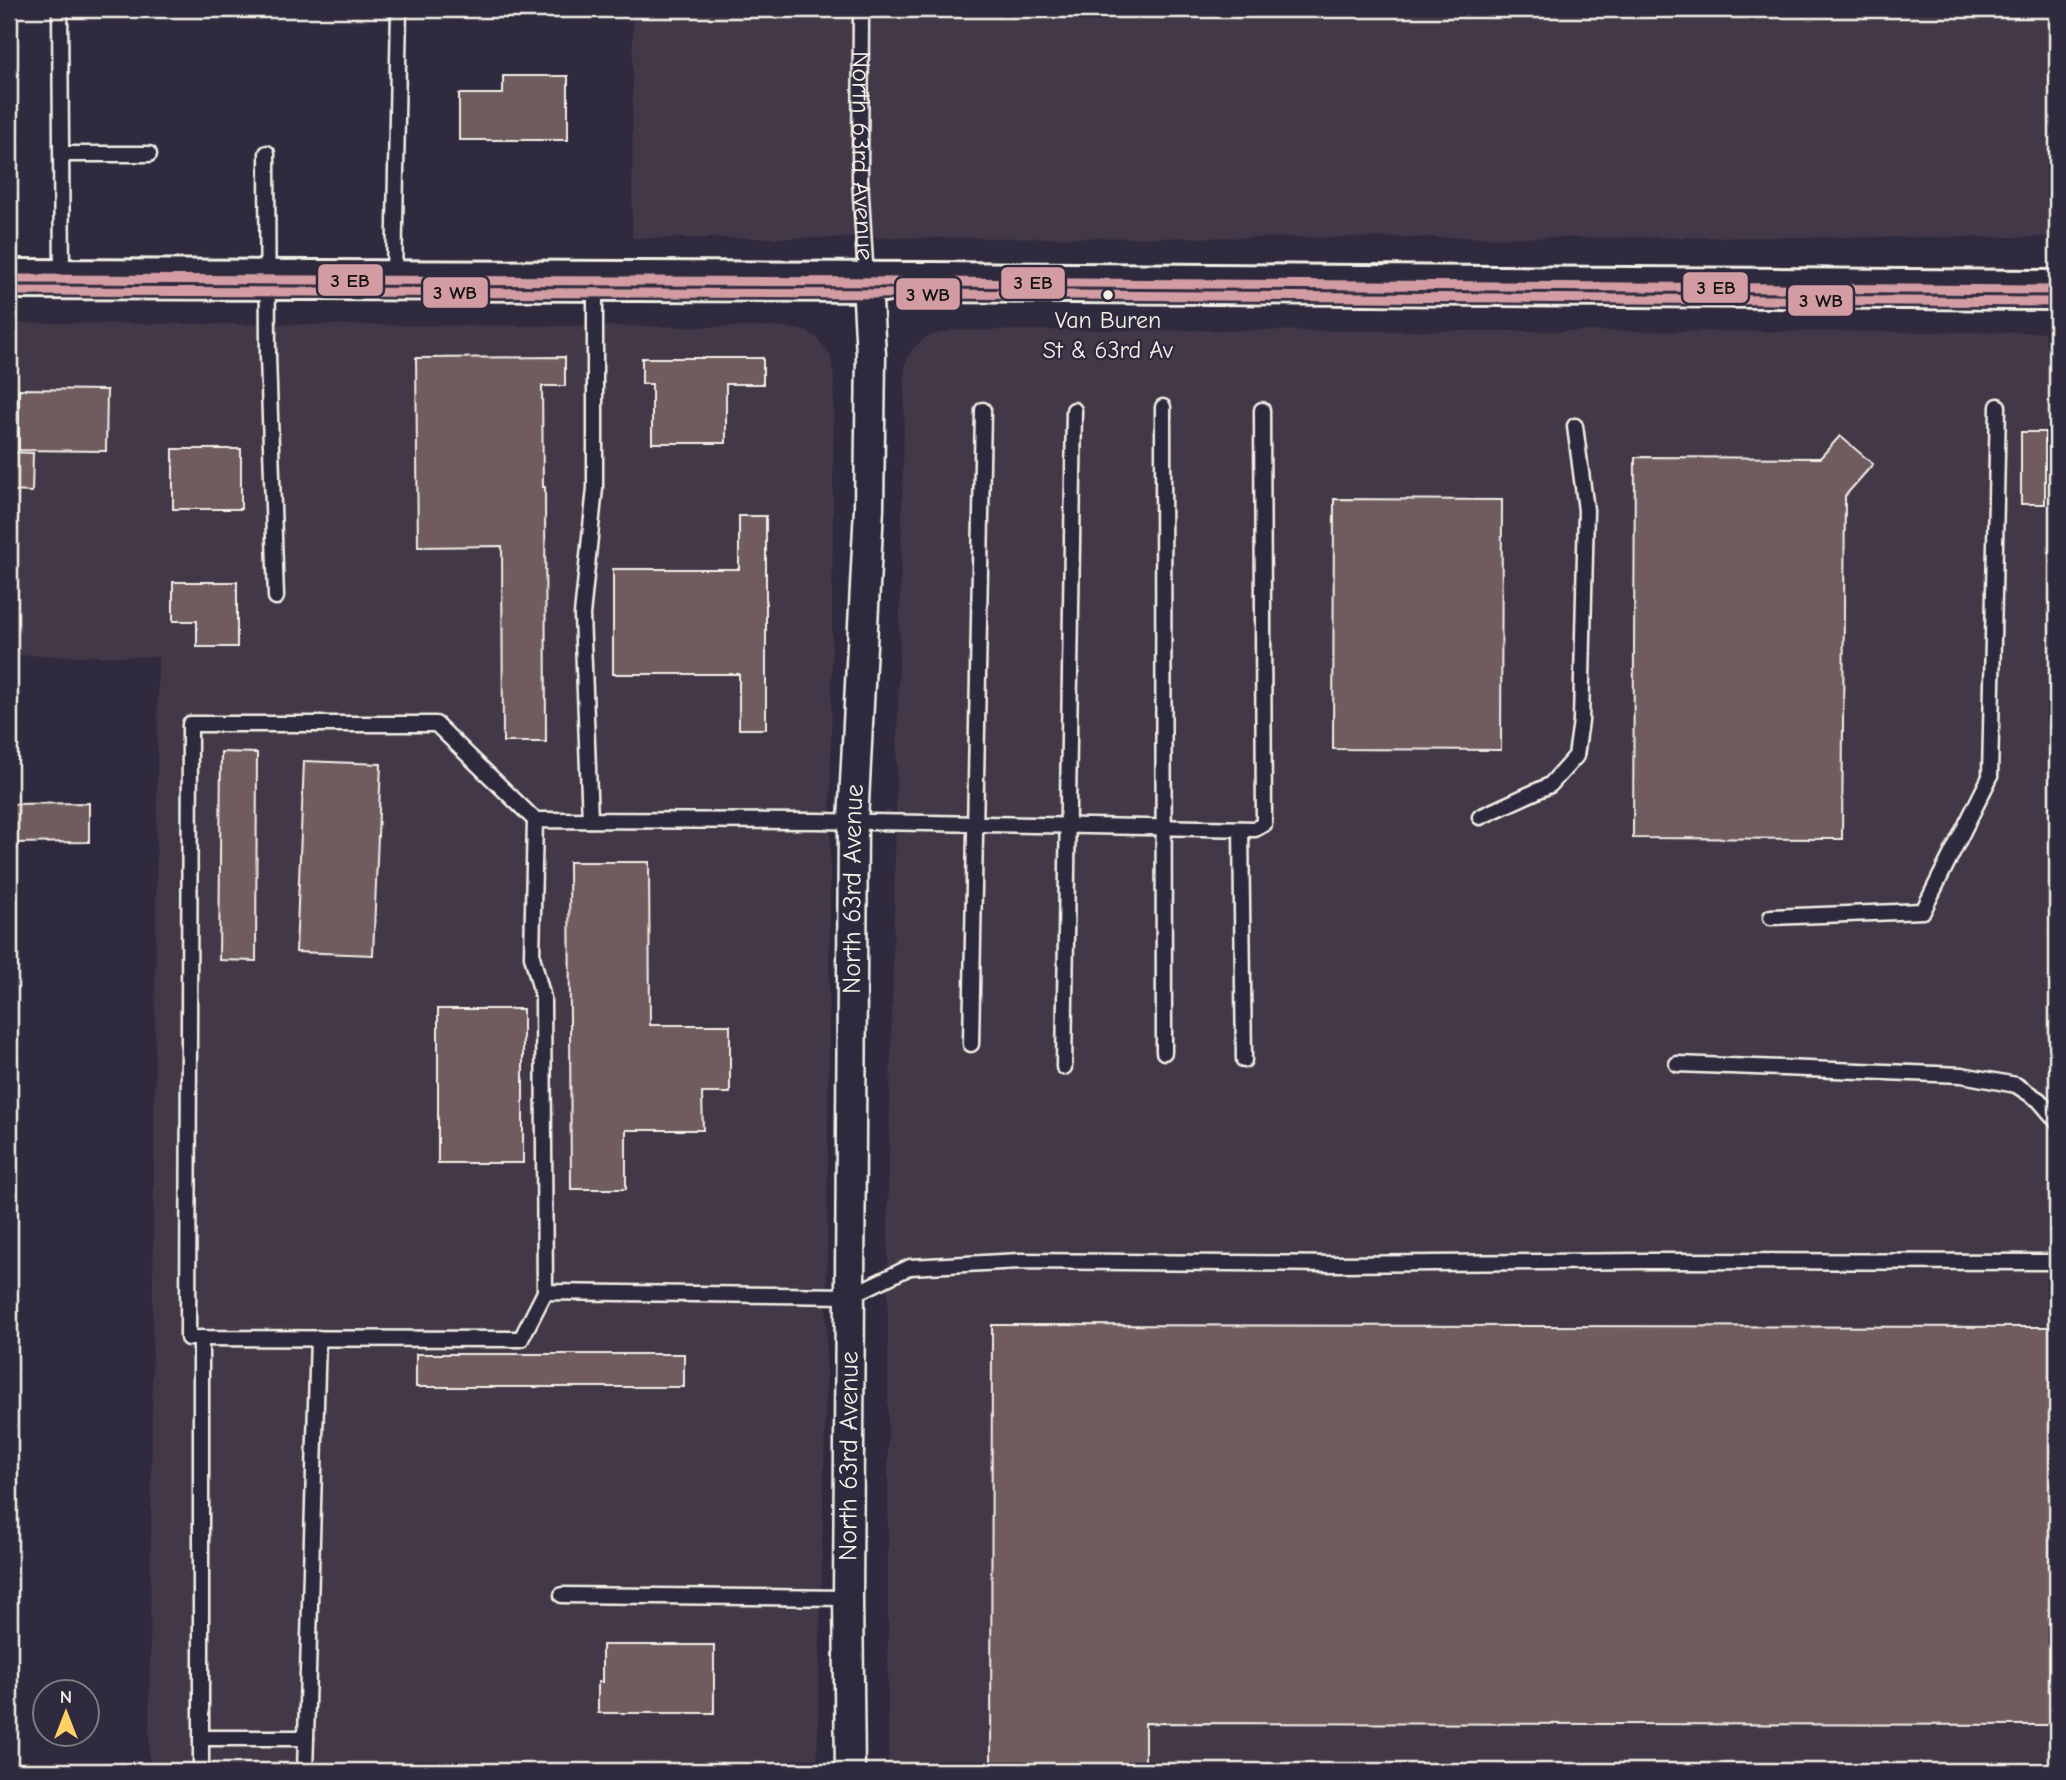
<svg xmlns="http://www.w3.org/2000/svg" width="2066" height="1780" viewBox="0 0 2066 1780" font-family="'Comic Neue',sans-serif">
<rect width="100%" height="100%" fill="#2f2a3d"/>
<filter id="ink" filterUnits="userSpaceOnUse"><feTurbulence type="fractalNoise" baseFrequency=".0143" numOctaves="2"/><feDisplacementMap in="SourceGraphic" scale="14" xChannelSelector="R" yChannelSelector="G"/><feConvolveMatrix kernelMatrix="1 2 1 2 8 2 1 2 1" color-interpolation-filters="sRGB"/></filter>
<g filter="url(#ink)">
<path fill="#423947" d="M 633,9 L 2057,9 L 2057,237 L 632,238 Z
M 9,323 L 784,327 L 806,331 L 817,338 L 830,354 L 834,379 L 826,1387 L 817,1771 L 149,1771 L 158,657 L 9,655 Z
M 953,330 L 2057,332 L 2057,1771 L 888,1771 L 888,1202 L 905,364 L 913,348 L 928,336 Z"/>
<path fill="#705b5f" stroke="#f4f1e8" stroke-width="2" d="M 503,76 L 568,76 L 568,140 L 459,140 L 459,94 L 503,94 Z
M 565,357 L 565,386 L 542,386 L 543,487 L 545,487 L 546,742 L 503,742 L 502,546 L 418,547 L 416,358 Z
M 642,358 L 763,358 L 763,384 L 726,384 L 726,443 L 652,443 L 652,384 L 642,384 Z
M 19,389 L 107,390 L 106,451 L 19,450 Z
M 2021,432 L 2045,432 L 2045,504 L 2021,504 Z
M 1840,436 L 1873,464 L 1845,496 L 1842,839 L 1633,838 L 1635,457 L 1820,458 Z
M 173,449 L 241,449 L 241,509 L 173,509 Z
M 9,452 L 33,453 L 32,492 L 9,491 Z
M 1334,499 L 1502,500 L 1501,750 L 1333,749 Z
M 739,516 L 766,516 L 766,729 L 739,729 L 739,674 L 613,674 L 613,569 L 739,569 Z
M 173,582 L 237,582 L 237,647 L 197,647 L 197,621 L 173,621 Z
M 221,752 L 257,753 L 256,961 L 219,960 Z
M 304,761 L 381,764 L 373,955 L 296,952 Z
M 89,803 L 89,842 L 9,843 L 9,804 Z
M 569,862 L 649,862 L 650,1025 L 730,1025 L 730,1093 L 702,1093 L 703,1130 L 626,1130 L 626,1189 L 571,1189 Z
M 438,1009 L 523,1009 L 523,1163 L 438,1163 Z
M 992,1325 L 2057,1327 L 2057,1725 L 1145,1723 L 1145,1771 L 991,1771 Z
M 416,1354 L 684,1354 L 684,1387 L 416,1387 Z
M 602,1645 L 714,1645 L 714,1713 L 598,1713 L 598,1682 L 602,1682 Z"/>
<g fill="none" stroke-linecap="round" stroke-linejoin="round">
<defs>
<g id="service">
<path d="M 60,9 L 62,278"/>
<path id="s1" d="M 861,9 L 860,178 L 866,280"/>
<path d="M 267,153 L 268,356 L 276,597"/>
<path d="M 62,154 L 149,154"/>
<path d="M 394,279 L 399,9"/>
<path d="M 1163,407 L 1164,1052"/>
<path d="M 1262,410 L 1264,824 L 1255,829 L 816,821 L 535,820 L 532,956 L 543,998 L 545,1292 L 850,1296 L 910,1267 L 1020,1261 L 1337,1264 L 1644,1261 L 2057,1262"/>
<path d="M 1480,817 L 1550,785 L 1576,756 L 1581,721 L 1586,510 L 1575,426"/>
<path d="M 535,820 L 436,724 L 190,724 L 188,1338 L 521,1339 L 545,1292"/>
<path d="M 590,820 L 582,615 L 595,488 L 595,283"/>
<path d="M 1241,829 L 1244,1060"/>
<path d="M 1771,917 L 1923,911 L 1990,777 L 1998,406"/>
<path d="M 971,1044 L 983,410"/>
<path d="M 1677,1064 L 1962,1075 L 2016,1085 L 2039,1100 L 2057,1121"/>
<path d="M 1064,1067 L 1074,410"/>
<path d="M 201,1338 L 201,1771"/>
<path d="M 562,1595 L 848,1598"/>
<path d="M 201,1738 L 306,1738"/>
<path d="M 305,1771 L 318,1338"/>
</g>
<g id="minor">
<path id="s2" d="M 850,1771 L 848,1598 L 853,822 L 869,508 L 871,355 L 867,282"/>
</g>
<path id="primary" d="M 9,279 L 932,282 L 2057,290"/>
</defs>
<use href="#service" stroke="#f4f1e8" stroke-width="19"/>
<use href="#minor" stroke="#f4f1e8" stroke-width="33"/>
<use href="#primary" stroke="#f4f1e8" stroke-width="44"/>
<use href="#service" stroke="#2f2a3d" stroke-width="14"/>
<use href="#minor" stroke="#2f2a3d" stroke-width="28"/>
<use href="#primary" stroke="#2f2a3d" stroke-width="38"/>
<defs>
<path id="bus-1" d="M 9,279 L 932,282 L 2057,290"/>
<path id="bus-2" d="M 9,291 L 932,294 L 2057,302"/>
</defs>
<use href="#bus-1" stroke="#2f2a3d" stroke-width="14"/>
<use href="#bus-2" stroke="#2f2a3d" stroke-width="14"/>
<use href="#bus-1" stroke="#d39ca3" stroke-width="9"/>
<use href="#bus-2" stroke="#d39ca3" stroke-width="9"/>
</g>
</g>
<circle fill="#f4f1e8" stroke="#2f2a3d" stroke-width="2.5" cx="1108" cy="295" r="6"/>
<g text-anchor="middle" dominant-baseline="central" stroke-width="5" stroke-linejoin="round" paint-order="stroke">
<g font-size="24" fill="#f4f1e8" stroke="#2f2a3d">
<text x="1108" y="320">Van Buren<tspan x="1108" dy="30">St &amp; 63rd Av</tspan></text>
</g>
<g font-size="26" fill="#f4f1e8" stroke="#2f2a3d">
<text stroke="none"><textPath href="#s1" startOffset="147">North 63rd Avenue</textPath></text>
<text stroke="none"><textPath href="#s2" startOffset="882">North 63rd Avenue</textPath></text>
<text stroke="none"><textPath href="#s2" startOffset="315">North 63rd Avenue</textPath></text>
</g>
</g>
<g stroke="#2f2a3d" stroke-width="2.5">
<rect x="317" y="263" width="67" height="34" rx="7" fill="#d39ca3"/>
<rect x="1000" y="266" width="66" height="34" rx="7" fill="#d39ca3"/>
<rect x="1682" y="271" width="67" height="33" rx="7" fill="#d39ca3"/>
<rect x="422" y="276" width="67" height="33" rx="7" fill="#d39ca3"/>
<rect x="895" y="277" width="66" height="34" rx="7" fill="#d39ca3"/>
<rect x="1787" y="284" width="67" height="33" rx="7" fill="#d39ca3"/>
</g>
<g font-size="19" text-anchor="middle" font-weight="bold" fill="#111">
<text x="350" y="287">3 EB</text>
<text x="1033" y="289">3 EB</text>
<text x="1716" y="294">3 EB</text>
<text x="455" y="299">3 WB</text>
<text x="928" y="301">3 WB</text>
<text x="1821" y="307">3 WB</text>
</g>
<rect width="2066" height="1780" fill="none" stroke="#2f2a3d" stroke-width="35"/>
<rect x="18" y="18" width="2031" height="1745" fill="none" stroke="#f4f1e8" stroke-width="2.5" filter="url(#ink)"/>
<g transform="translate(66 1713)"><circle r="33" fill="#2f2a3d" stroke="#7e7a81" stroke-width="2"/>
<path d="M0-5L12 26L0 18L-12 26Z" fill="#ffd166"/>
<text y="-10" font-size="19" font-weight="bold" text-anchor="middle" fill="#f4f1e8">N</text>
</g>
</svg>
